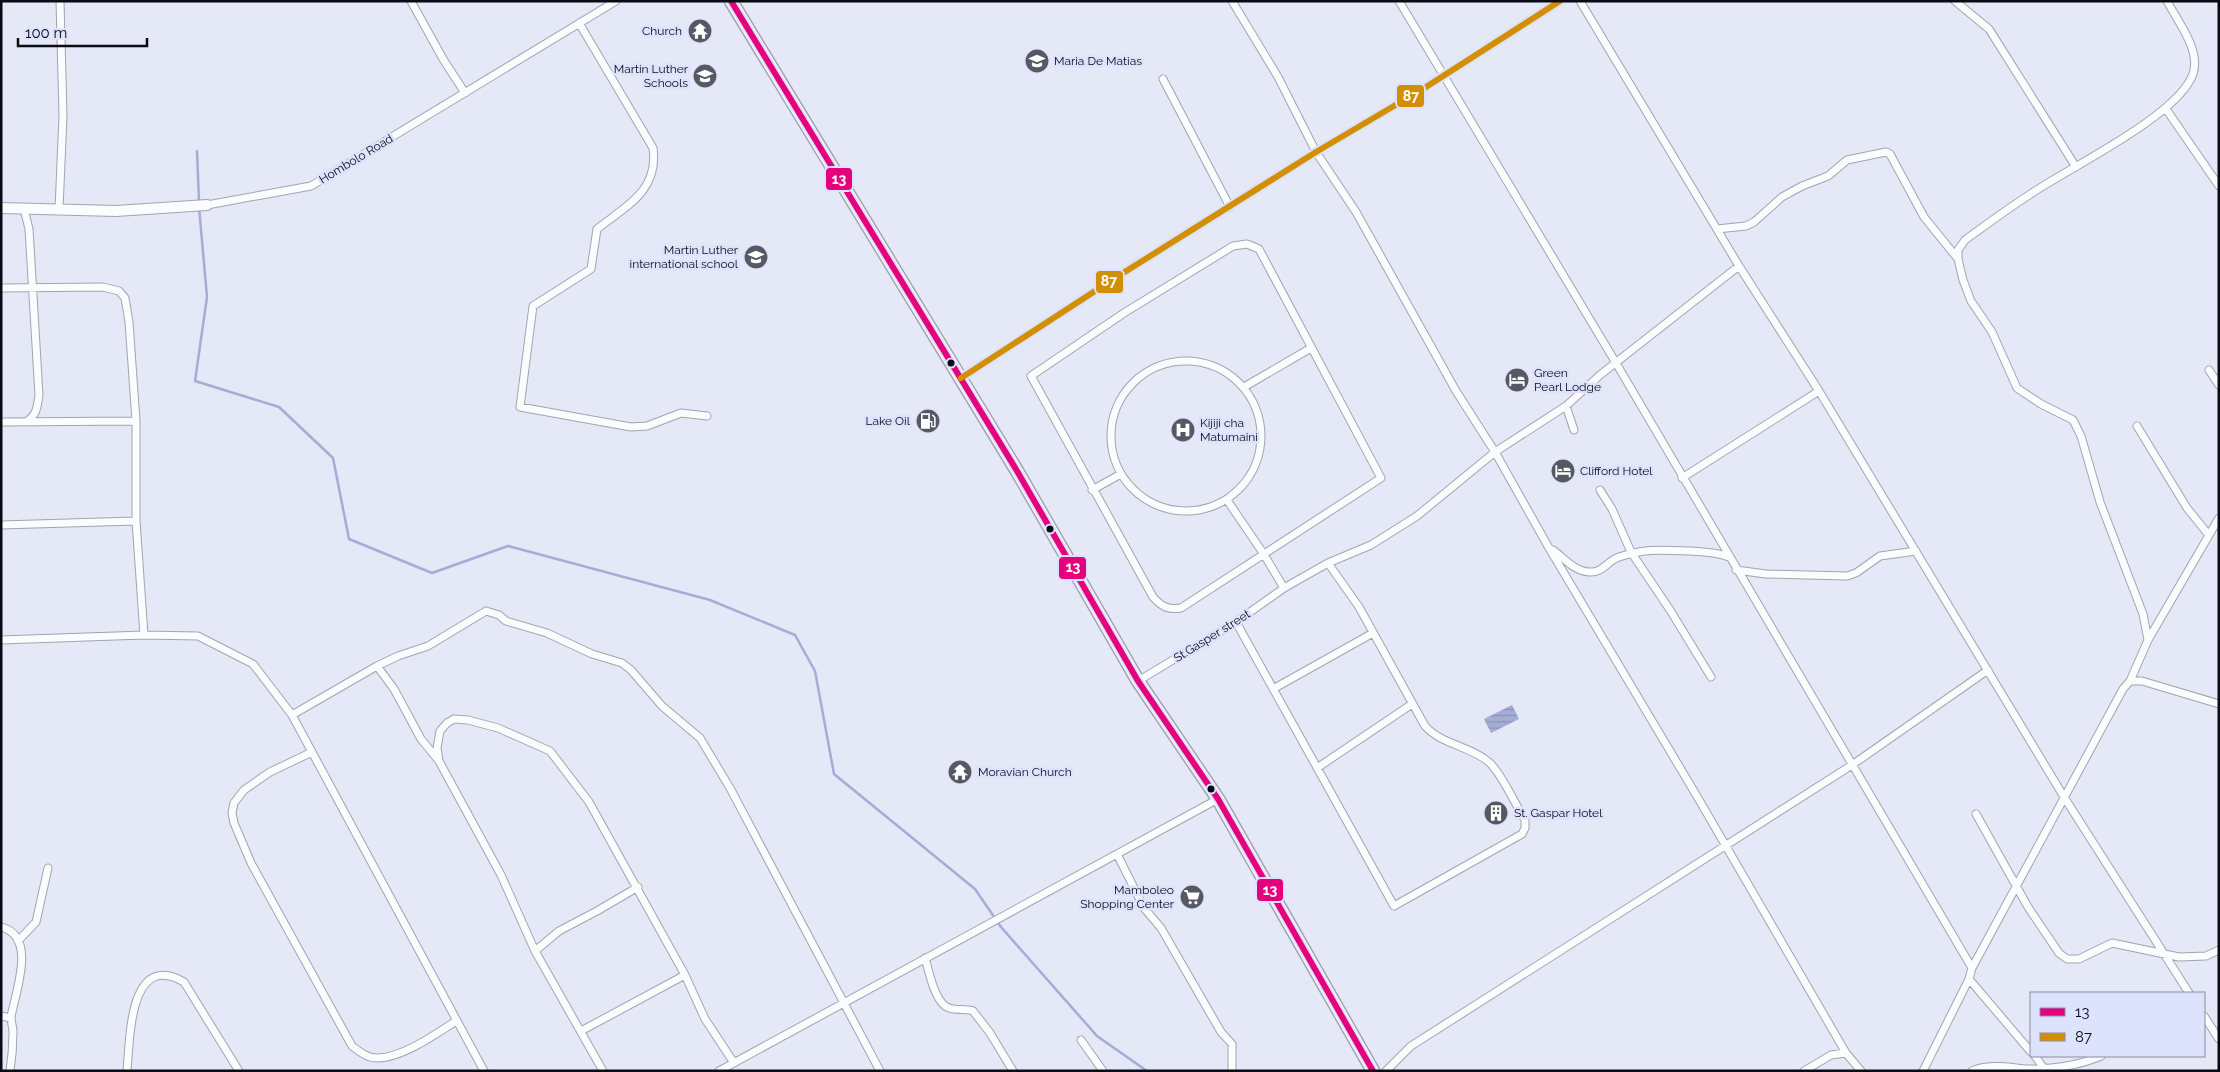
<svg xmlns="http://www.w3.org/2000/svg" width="2220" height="1072" viewBox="0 0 2220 1072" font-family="Raleway,sans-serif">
<defs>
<pattern id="water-rules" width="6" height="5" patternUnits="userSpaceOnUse" patternTransform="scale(1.25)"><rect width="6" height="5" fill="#a5acd6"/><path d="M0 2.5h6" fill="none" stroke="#8d93b7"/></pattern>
</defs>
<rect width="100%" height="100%" fill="#e5e8f6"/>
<path fill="url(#water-rules)" d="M 1512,705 L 1519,719 L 1491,733 L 1484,719 Z"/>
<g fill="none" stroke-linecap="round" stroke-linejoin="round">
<path stroke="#a5acd6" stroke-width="2.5" d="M 197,151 L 199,202
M 199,207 L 207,297 L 195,381 L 279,407 L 333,458 L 349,539 L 432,573 L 508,546 L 710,600 L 795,635 L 815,671 L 834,774 L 975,889 L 1001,927 L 1097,1036 L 1147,1071"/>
<defs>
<path id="street" d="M 411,1 L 443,59 L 465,93
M 1232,1 L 1278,77 L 1316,152 L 1356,212 L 1456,391 L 1495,452 L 1549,548 L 1698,798 L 1846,1053
M 1399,1 L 1616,363 L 1972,968
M 1580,1 L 1739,266 L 1819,391 L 2064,797 L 2189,993
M 1955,1 L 1989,29 L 2076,167
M 579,23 L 653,148 C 659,191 626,206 597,229 L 591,269 L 533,306 L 520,407 L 631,427 L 647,426 L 681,413 L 707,416
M 1163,79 L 1230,207
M 2166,109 L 2219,186
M 207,205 L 311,186 L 616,1
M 24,209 L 29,229 L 39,395 C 37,408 37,415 26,422
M 59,209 L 63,116 L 60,1
M 1717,229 L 1746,226 L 1754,222 L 1782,197 L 1802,186 L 1828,176 L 1847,160 L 1886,152 L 1890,154 L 1924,217 L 1958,259
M 1247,244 L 1259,249 L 1381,478 L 1181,608 C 1168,610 1162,607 1153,597 L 1031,376 L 1124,313 L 1233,246 Z
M 1,288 L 103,287 L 119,291 L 125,298 L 129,322 L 136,421 L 136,521 L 144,635
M1111 436a75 75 0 1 1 150 0a75 75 0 1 1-150 0Z
M 2209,370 L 2219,385
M 961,378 L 1112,280 L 1316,152 L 1426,87 L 1560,1
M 1244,387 L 1311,348
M 1566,406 L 1574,430
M 1,422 L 136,421
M 2137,426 L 2187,508 L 2208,534
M 1682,478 L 1819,391
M 1092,490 L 1121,474
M 1600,490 L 1612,509 L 1631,552 L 1670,610 L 1711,677
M 1227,500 L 1263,553 L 1284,588
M 1,525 L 136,521
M 1553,550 C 1564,558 1574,571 1589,572 C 1603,573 1607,561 1619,557 C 1646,548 1663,550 1691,551 C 1703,552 1717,552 1729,557
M 1736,570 L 1766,574 L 1847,576 L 1856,573 L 1880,556 L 1916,551
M 1236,622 L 1394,906 L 1522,834 L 1525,828 L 1525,820 C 1515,804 1503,776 1490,763 C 1471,746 1442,745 1425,726 L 1359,607 L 1328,563
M 1,640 L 144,635 L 198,636 L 253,664 L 292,715 L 484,1071
M 2148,640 L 2143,614 L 2100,502 L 2081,436 L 2073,420 L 2041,404 L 2017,388 L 1992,332 L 1971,301 L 1963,280 L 1958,259 L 1958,250 L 1965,240 C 1990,222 2014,204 2040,188 C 2077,164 2179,114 2193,74 C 2201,50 2178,22 2167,1
M 377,666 L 394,689 L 421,739 L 439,761
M 1138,681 L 1236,622 L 1284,588 L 1328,563 L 1371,545 L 1417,516 L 1495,452 L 1566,406 L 1600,375 L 1739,266
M 2130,681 L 2142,681 L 2219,704
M 1273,689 L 1373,633
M 292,715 L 377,666 L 398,656 L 428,646 L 486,611 L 499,615 L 506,621 L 547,633 L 592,654 L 622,663 L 631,670 L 662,706 L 700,738 L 730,788 L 880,1071
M 312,752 L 270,772 L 244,790 L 234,803 L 232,813 L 234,823 L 251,863 L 352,1046 C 360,1052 367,1058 377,1058 C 402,1058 436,1034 456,1021
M 1317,768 L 1412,704
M 1976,814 L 2028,907 L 2059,953 L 2067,959 L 2079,959 L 2112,943 L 2179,957 L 2206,956 L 2219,950
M 1117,854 L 1144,908 L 1161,928 L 1221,1032 L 1232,1044 L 1232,1071
M 1,927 C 38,936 15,993 11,1017 C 11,1022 13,1027 13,1032 C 13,1045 12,1058 10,1071
M 18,941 L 36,922 L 48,868
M 535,951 L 559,931 L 597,911 L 638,887
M 925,958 C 929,971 935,1004 949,1008 C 957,1011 966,1008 973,1011 L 990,1033 L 1013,1071
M 1969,979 L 2031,1052
M 1,1016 L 11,1018
M 2204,1016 L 2219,1039
M 581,1031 L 685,975
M 1081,1040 L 1103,1071
M 2035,1056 L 2046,1071
M 127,1071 C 130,1039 129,950 184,982 L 239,1071
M 603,1071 L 535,951 L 501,875 L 439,761 L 437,748 L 440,731 L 447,723 L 454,719 L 468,720 L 498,728 L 550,751 L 589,802 L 685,975 L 705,1019 L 734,1063
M 719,1071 L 1218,799
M 1386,1071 L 1411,1046 L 1852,765 L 1988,670
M 1804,1071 L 1831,1055 L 1846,1053 L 1861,1071
M 1923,1071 L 1969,979 L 1972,968 L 2123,689 L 2130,681 L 2148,640 L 2219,518
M 1972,1071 C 1990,1063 2011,1068 2029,1069 C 2052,1069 2080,1065 2101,1056"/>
<path id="secondary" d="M 1,208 L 116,211 L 207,205"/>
<path id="highway" d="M 731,1 L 1017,471 L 1138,681 L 1218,799 L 1373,1071"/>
</defs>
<use href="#street" stroke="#a2a4b0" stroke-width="9"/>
<use href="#secondary" stroke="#a2a4b0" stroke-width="12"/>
<use href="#highway" stroke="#a2a4b0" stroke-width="15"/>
<use href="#street" stroke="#fbfcfe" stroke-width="7"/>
<use href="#secondary" stroke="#fbfcfe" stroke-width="10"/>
<use href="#highway" stroke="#fbfcfe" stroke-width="12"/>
<defs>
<path id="bus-1" d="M 731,1 L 1017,471 L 1138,681 L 1218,799 L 1373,1071"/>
<path id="bus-2" d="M 961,378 L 1112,280 L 1316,152 L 1426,87 L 1560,1"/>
</defs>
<use href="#bus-1" stroke="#dee3fd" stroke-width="10"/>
<use href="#bus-2" stroke="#dee3fd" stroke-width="10"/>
<use href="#bus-1" stroke="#e5007d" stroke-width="6"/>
<use href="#bus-2" stroke="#d38f03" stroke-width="6"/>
</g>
<defs>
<symbol id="temple-disc" viewBox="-11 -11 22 22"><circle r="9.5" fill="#565864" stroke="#dee3fd"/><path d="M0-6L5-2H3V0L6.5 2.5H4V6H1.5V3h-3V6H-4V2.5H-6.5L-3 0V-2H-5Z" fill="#fff"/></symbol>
<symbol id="school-disc" viewBox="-11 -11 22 22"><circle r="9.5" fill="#565864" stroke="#dee3fd"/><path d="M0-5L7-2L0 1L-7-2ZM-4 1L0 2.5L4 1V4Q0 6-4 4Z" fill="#fff"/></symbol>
<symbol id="hotel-disc" viewBox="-11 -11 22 22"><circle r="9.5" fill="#565864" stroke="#dee3fd"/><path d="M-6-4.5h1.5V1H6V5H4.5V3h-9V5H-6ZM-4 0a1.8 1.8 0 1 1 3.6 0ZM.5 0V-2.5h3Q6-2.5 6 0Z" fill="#fff"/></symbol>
<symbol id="fuel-disc" viewBox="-11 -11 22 22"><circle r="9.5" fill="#565864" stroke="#dee3fd"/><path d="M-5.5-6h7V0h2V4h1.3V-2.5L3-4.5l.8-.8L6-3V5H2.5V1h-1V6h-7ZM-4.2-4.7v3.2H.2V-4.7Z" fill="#fff"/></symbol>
<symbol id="hospital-disc" viewBox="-11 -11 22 22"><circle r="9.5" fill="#565864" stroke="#dee3fd"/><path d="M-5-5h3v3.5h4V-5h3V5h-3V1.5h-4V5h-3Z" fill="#fff"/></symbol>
<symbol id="building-disc" viewBox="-11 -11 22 22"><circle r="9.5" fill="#565864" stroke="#dee3fd"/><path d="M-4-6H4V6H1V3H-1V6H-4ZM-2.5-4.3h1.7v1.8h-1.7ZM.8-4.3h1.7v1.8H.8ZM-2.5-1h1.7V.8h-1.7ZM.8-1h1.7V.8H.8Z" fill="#fff"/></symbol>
<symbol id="supermarket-disc" viewBox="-11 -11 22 22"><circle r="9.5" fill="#565864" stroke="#dee3fd"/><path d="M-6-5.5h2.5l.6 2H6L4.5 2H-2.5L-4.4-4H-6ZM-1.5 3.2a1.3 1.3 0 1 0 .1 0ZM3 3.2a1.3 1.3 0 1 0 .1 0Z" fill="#fff"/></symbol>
</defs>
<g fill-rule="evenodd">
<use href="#temple-disc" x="686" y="17" width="28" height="28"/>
<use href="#school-disc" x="1023" y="47" width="28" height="28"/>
<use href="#school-disc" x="691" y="62" width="28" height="28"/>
<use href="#school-disc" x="742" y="243" width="28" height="28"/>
<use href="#hotel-disc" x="1503" y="366" width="28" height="28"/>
<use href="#fuel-disc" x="914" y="407" width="28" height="28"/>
<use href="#hospital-disc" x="1169" y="416" width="28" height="28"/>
<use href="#hotel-disc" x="1549" y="457" width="28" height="28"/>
<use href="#temple-disc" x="946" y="758" width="28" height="28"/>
<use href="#building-disc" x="1482" y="799" width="28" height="28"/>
<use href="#supermarket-disc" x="1178" y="883" width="28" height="28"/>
</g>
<g fill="#090b15" stroke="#dee3fd" stroke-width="2">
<circle cx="951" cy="363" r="4.5"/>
<circle cx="1050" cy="529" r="4.5"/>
<circle cx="1211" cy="789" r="4.5"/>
</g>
<g text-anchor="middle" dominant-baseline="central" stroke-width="5" stroke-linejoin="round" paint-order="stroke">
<g font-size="12" fill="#090b15" stroke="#dee3fd" text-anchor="start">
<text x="682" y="31" text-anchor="end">Church</text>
<text x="1054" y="61">Maria De Matias</text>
<text x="688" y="69" text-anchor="end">Martin Luther<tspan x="688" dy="14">Schools</tspan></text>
<text x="738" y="250" text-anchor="end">Martin Luther<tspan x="738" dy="14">international school</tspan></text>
<text x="1534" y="373">Green<tspan x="1534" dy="14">Pearl Lodge</tspan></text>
<text x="910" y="421" text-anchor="end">Lake Oil</text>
<text x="1200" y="423">Kijiji cha<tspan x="1200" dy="14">Matumaini</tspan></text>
<text x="1580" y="471">Clifford Hotel</text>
<text x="978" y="772">Moravian Church</text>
<text x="1514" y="813">St. Gaspar Hotel</text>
<text x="1174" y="890" text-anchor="end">Mamboleo<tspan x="1174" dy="14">Shopping Center</tspan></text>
</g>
<g font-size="12" fill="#090b15" stroke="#dee3fd">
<text transform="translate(356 159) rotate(-31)">Hombolo Road</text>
<text transform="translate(1212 636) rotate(-32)">St.Gasper street</text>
</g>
</g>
<g stroke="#dee3fd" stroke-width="2">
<rect x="1396" y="84" width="29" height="24" rx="5" fill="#d38f03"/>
<rect x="825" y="167" width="28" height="24" rx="5" fill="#e5007d"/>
<rect x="1095" y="270" width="29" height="24" rx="5" fill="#d38f03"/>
<rect x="1058" y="556" width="29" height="24" rx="5" fill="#e5007d"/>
<rect x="1256" y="878" width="28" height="24" rx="5" fill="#e5007d"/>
</g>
<g font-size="14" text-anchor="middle" font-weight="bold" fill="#fff">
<text x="1411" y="101">87</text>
<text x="839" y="184">13</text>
<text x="1109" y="286">87</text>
<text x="1073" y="572">13</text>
<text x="1270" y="895">13</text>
</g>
<rect width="2220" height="1072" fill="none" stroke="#090b15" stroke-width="5"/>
<rect x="2030" y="992" width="175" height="65" fill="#dee3fd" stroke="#898da0"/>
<rect x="2040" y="1008" width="25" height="8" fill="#e5007d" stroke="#898da0"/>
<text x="2075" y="1017" font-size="15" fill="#090b15">13</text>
<rect x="2040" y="1033" width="25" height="8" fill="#d38f03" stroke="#898da0"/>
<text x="2075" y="1042" font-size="15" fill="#090b15">87</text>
<path d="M18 38v8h129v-8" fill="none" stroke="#090b15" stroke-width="2.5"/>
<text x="25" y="38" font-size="15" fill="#090b15" stroke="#dee3fd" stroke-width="4" paint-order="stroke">100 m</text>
</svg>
